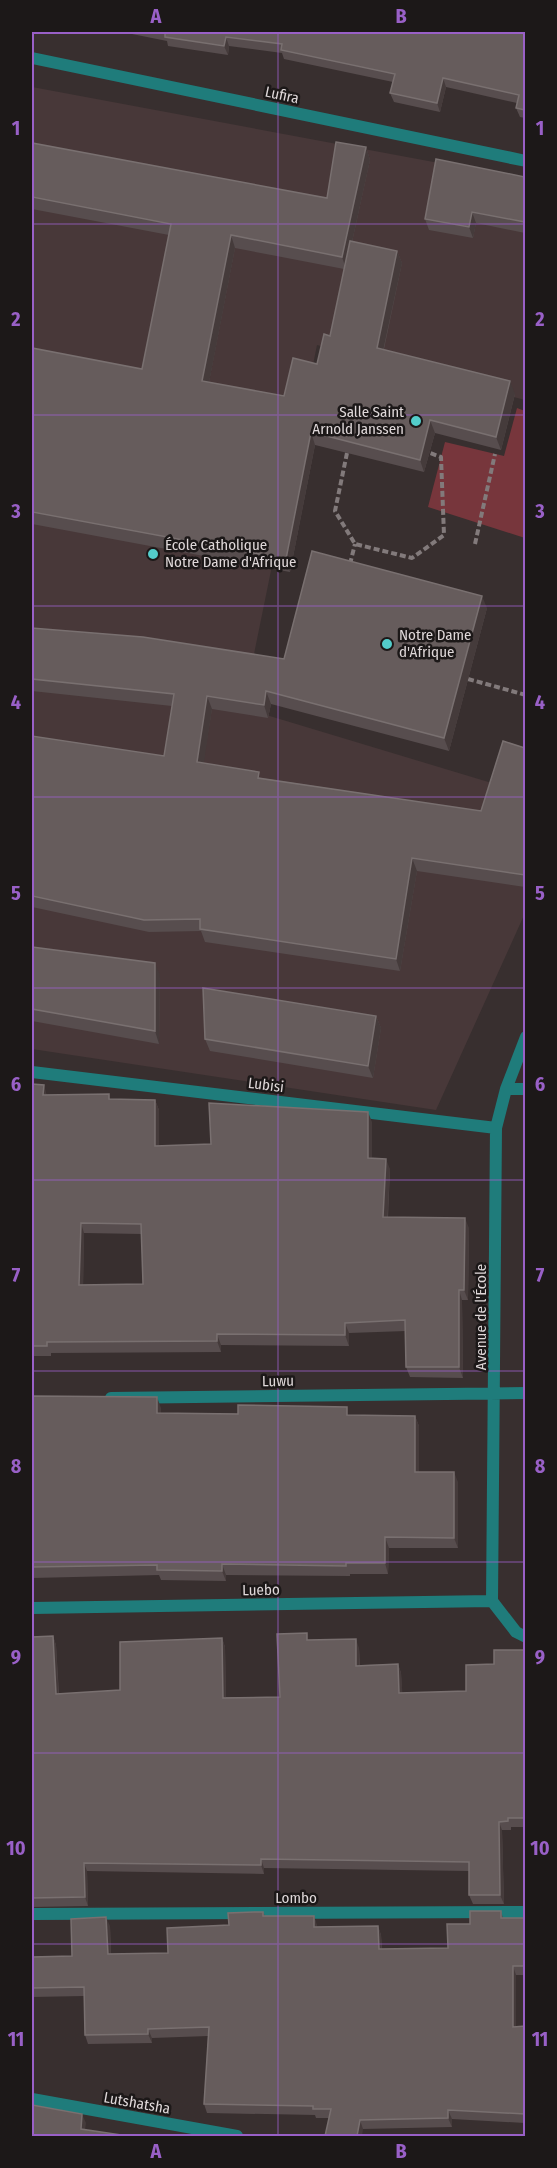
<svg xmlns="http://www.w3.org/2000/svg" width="557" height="2168" viewBox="0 0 557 2168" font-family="'Fira Sans Condensed',sans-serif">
<rect width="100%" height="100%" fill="#382f2f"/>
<path fill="#483839" d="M 32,87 L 525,179 L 525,400 L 317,345 L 243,708 L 525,793 L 525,913 L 436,1110 L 32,1049 Z"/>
<path fill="#77363c" d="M 517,408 L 525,411 L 525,538 L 428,507 L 445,442 L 504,456 Z"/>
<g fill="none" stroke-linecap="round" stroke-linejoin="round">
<path stroke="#827a7b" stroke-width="4" stroke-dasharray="6 3" stroke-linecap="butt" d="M 347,453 L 335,511 L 355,544 L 412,558 L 444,535 L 441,457 L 430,453
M 475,544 L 495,454
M 350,564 L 355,544
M 468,679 L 526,695"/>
<path stroke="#1f7c7b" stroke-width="12" d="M 32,58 L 526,161
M 32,1072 L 496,1128
M 506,1089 L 526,1089
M 111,1398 L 526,1393
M 492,1601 L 496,1128 L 506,1089 L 526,1037
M 492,1601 L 516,1632 L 526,1637
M 32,1608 L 492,1601
M 32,1914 L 526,1912
M 32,2099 L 237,2136"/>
</g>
<path fill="#574d4e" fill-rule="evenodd" d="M 122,32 L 525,32 L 525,118 L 520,117 L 516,108 L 517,103 L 446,87 L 440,112 L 394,102 L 390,93 L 393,82 L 284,59 L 282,53 L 229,46 L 228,55 L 168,46 L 167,41 Z
M 32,143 L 327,198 L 366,147 L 370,160 L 352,242 L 397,251 L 402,263 L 384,349 L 515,394 L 501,450 L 435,433 L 424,472 L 315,445 L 290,572 L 32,524 L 32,348 L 142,369 L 169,235 L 32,209 ZM 235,248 L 344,269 L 330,336 L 317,364 L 284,396 L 209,382 Z
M 525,177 L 525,233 L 476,223 L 473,238 L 429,230 L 425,219 Z
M 487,608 L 449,751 L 271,704 L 268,718 L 212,709 L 203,763 L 261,778 L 481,811 L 525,748 L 525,887 L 417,871 L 400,971 L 205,942 L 201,931 L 149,932 L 32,907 L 32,736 L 164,756 L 172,706 L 32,691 L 32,628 L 284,659 Z
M 32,947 L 160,975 L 159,1044 L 32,1021 Z
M 376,1016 L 381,1028 L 373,1078 L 210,1051 L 205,1039 Z
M 32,1084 L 47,1095 L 111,1099 L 155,1100 L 159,1110 L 159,1146 L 211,1144 L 372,1122 L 372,1158 L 390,1169 L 388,1217 L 469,1228 L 468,1300 L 462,1300 L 463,1378 L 410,1377 L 406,1367 L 406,1331 L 349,1333 L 349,1346 L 221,1345 L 221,1352 L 51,1353 L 51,1356 L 32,1356 ZM 84,1233 L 142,1234 L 143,1284 L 83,1285 Z
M 32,1396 L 161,1408 L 161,1413 L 415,1416 L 419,1426 L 419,1472 L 458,1482 L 458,1548 L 389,1548 L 388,1574 L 350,1574 L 350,1576 L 226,1575 L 226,1581 L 161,1580 L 159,1575 L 32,1578 Z
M 53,1636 L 56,1645 L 59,1694 L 120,1690 L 222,1638 L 225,1647 L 226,1697 L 280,1697 L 310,1640 L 359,1648 L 360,1665 L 398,1664 L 401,1673 L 402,1693 L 466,1691 L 494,1664 L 525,1650 L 525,1827 L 511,1827 L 511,1830 L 502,1830 L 504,1904 L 473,1904 L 469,1895 L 469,1871 L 264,1868 L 264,1874 L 87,1871 L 88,1906 L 32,1907 L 32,1637 Z
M 501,1911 L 503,1918 L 525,1918 L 525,1975 L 516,1975 L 516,2027 L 525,2026 L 525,2123 L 452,2119 L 452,2127 L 363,2129 L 329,2118 L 316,2118 L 315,2115 L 207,2113 L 204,2104 L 208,2036 L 152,2038 L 152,2043 L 88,2044 L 85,2035 L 84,1996 L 32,1997 L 32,2013 L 32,1957 L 72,1956 L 110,1926 L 111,1954 L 168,1953 L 229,1925 L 263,1912 L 265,1916 L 314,1916 L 317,1927 L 378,1926 L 381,1935 L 382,1949 L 448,1948 L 470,1924 Z"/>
<path fill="#453b3b" d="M 226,37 L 229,46 L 228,55 L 224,46 Z
M 443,78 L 446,87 L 440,112 L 437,103 Z
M 366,147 L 370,160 L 346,269 L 342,257 Z
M 472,212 L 476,223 L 473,238 L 469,227 Z
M 231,235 L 235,248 L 207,393 L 202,381 Z
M 397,251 L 402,263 L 381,360 L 377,348 Z
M 510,381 L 515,394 L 501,450 L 496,437 Z
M 430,420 L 435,433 L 424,472 L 420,460 Z
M 311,432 L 315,445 L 290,572 L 286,559 Z
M 482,596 L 487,608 L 449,751 L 444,738 Z
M 266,691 L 271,704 L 268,718 L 264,705 Z
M 207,696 L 212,709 L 202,775 L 197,762 Z
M 412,858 L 417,871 L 400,971 L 396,959 Z
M 155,963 L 160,975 L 159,1044 L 155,1031 Z
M 376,1016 L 381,1028 L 373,1078 L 368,1066 Z
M 44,1085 L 47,1096 L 43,1095 Z
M 155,1100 L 159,1110 L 159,1156 L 155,1146 Z
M 368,1112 L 372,1122 L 372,1169 L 368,1158 Z
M 386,1159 L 390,1169 L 387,1227 L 383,1217 Z
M 465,1218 L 469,1228 L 468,1300 L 464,1290 Z
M 81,1223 L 84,1233 L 83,1296 L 79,1285 Z
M 459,1290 L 462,1300 L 463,1378 L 459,1367 Z
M 345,1323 L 349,1333 L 349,1346 L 345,1335 Z
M 217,1334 L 221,1345 L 221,1352 L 217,1341 Z
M 157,1397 L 161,1408 L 161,1423 L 157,1413 Z
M 415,1416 L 419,1426 L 419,1482 L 415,1472 Z
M 454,1472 L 458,1482 L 458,1548 L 454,1538 Z
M 385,1537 L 389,1548 L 388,1574 L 385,1563 Z
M 222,1564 L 226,1575 L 226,1581 L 222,1571 Z
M 53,1636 L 56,1645 L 59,1703 L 56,1694 Z
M 222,1638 L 225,1647 L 226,1706 L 223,1698 Z
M 356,1639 L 359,1648 L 360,1675 L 356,1666 Z
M 398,1664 L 401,1673 L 403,1702 L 399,1693 Z
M 499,1822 L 502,1830 L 504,1904 L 500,1895 Z
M 261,1859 L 264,1868 L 264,1874 L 261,1865 Z
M 84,1863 L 87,1871 L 88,1906 L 85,1897 Z
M 314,1916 L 317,1925 L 317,1936 L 314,1927 Z
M 106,1917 L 110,1926 L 111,1963 L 108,1954 Z
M 378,1926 L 381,1935 L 382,1958 L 379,1949 Z
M 513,1966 L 516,1975 L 516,2036 L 513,2027 Z
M 148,2029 L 152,2038 L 152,2043 L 148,2034 Z
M 448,2110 L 452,2119 L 452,2127 L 448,2118 Z
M 82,2114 L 86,2123 L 84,2136 L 81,2129 Z
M 360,2120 L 363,2129 L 362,2136 L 357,2136 Z"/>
<path fill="#665c5c" stroke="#797070" stroke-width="1.5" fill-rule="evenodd" d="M 161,32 L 525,32 L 525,110 L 516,108 L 519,95 L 443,78 L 437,103 L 390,93 L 395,74 L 281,50 L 282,44 L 226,37 L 224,46 L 165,37 L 165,33 Z
M 336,142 L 366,147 L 342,257 L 231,235 L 202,381 L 284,396 L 293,358 L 317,364 L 324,334 L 330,336 L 350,241 L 397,251 L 377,348 L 510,381 L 496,437 L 430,420 L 420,460 L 311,432 L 286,559 L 32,512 L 32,348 L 142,369 L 171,224 L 32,197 L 32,143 L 327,198 Z
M 436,159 L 525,177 L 525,222 L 472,212 L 469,227 L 425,219 Z
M 312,551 L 482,596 L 444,738 L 266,691 L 264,705 L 207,696 L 197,762 L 259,772 L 258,778 L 481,811 L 503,741 L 525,748 L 525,875 L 412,858 L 396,959 L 200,929 L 200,919 L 144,920 L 32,896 L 32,736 L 164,756 L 174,694 L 32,679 L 32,628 L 143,637 L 284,659 Z
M 32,947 L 155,963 L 155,1031 L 32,1009 Z
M 203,988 L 376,1016 L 368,1066 L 205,1039 Z
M 32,1084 L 44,1085 L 43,1095 L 109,1094 L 109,1099 L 155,1100 L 155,1146 L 211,1144 L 209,1103 L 368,1112 L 368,1158 L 386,1159 L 383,1217 L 465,1218 L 464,1290 L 459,1290 L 459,1367 L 406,1367 L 405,1320 L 345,1323 L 345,1335 L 217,1334 L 217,1341 L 47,1342 L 47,1346 L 32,1346 ZM 81,1223 L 141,1224 L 143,1284 L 79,1285 Z
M 32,1396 L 157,1397 L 157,1413 L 238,1414 L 238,1405 L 347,1407 L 347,1415 L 415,1416 L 415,1472 L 454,1472 L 454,1538 L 385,1537 L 385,1563 L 346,1563 L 346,1566 L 222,1564 L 222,1571 L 157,1570 L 157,1565 L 32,1567 Z
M 307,1633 L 307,1640 L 356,1639 L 356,1666 L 398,1664 L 399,1693 L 466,1691 L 466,1665 L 494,1664 L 494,1650 L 525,1650 L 525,1818 L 508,1818 L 508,1821 L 499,1822 L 500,1895 L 469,1895 L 469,1862 L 261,1859 L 261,1865 L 84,1863 L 85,1897 L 32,1898 L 32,1637 L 53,1636 L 56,1694 L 120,1690 L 120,1642 L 222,1638 L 223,1698 L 280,1697 L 277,1634 Z
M 470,1911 L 501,1911 L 501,1918 L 525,1918 L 525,1966 L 513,1966 L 513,2027 L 525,2026 L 525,2114 L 448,2110 L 448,2118 L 360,2120 L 357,2136 L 325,2136 L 331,2109 L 313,2109 L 313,2106 L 204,2104 L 209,2027 L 148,2029 L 148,2034 L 85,2035 L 84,1987 L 32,1988 L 32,1957 L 72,1956 L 71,1919 L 106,1917 L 108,1954 L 168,1953 L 167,1928 L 229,1925 L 228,1913 L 254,1912 L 263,1912 L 263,1916 L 314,1916 L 314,1927 L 378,1926 L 379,1949 L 448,1948 L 447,1924 L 470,1924 Z
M 32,2105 L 82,2114 L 81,2129 L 128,2136 L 32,2136 Z"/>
<path fill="none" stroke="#9960c7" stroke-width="1.5" stroke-opacity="0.55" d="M 278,32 L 278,2136M 32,224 L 526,224M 32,415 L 526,415M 32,606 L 526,606M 32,797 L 526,797M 32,988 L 526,988M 32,1180 L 526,1180M 32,1371 L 526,1371M 32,1562 L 526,1562M 32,1753 L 526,1753M 32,1944 L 526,1944"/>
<g fill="#53cdcb" stroke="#1c1818" stroke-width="2">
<circle cx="416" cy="421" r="6"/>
<circle cx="153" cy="554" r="6"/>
<circle cx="387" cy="644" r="6"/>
</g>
<g text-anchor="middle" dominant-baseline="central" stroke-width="5" stroke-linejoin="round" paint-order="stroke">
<g font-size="15" fill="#dfd8d9" stroke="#1c1818">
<text transform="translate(282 95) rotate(12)">Lufira</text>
<text transform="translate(266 1085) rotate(7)">Lubisi</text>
<text transform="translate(481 1317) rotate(-90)">Avenue de l'École</text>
<text transform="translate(278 1381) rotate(-1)">Luwu</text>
<text transform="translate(261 1590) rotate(-1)">Luebo</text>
<text x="296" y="1898">Lombo</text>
<text transform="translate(137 2103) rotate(10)">Lutshatsha</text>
</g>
<g font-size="15" fill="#dfd8d9" stroke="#1c1818" text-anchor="start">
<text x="404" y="412" text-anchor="end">Salle Saint<tspan x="404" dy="17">Arnold Janssen</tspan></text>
<text x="165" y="545">École Catholique<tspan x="165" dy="17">Notre Dame d'Afrique</tspan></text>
<text x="399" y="635">Notre Dame<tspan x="399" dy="17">d'Afrique</tspan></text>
</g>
</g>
<rect width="557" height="2168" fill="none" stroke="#1c1818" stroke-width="66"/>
<rect x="33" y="33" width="491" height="2102" fill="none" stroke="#9960c7" stroke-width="2"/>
<g font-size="20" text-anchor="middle" font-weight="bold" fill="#9960c7">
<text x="156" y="23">A</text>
<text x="401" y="23">B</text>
<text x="16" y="135">1</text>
<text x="540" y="135">1</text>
<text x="16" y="326">2</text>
<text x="540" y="326">2</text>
<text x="16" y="518">3</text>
<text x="540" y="518">3</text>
<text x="16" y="709">4</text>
<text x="540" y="709">4</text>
<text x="16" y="900">5</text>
<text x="540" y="900">5</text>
<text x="16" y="1091">6</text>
<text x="540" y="1091">6</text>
<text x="16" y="1282">7</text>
<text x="540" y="1282">7</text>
<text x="16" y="1473">8</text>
<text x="540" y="1473">8</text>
<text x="16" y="1664">9</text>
<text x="540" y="1664">9</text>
<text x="16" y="1855">10</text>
<text x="540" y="1855">10</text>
<text x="16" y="2046">11</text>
<text x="540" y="2046">11</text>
<text x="156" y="2158">A</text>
<text x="401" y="2158">B</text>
</g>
</svg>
